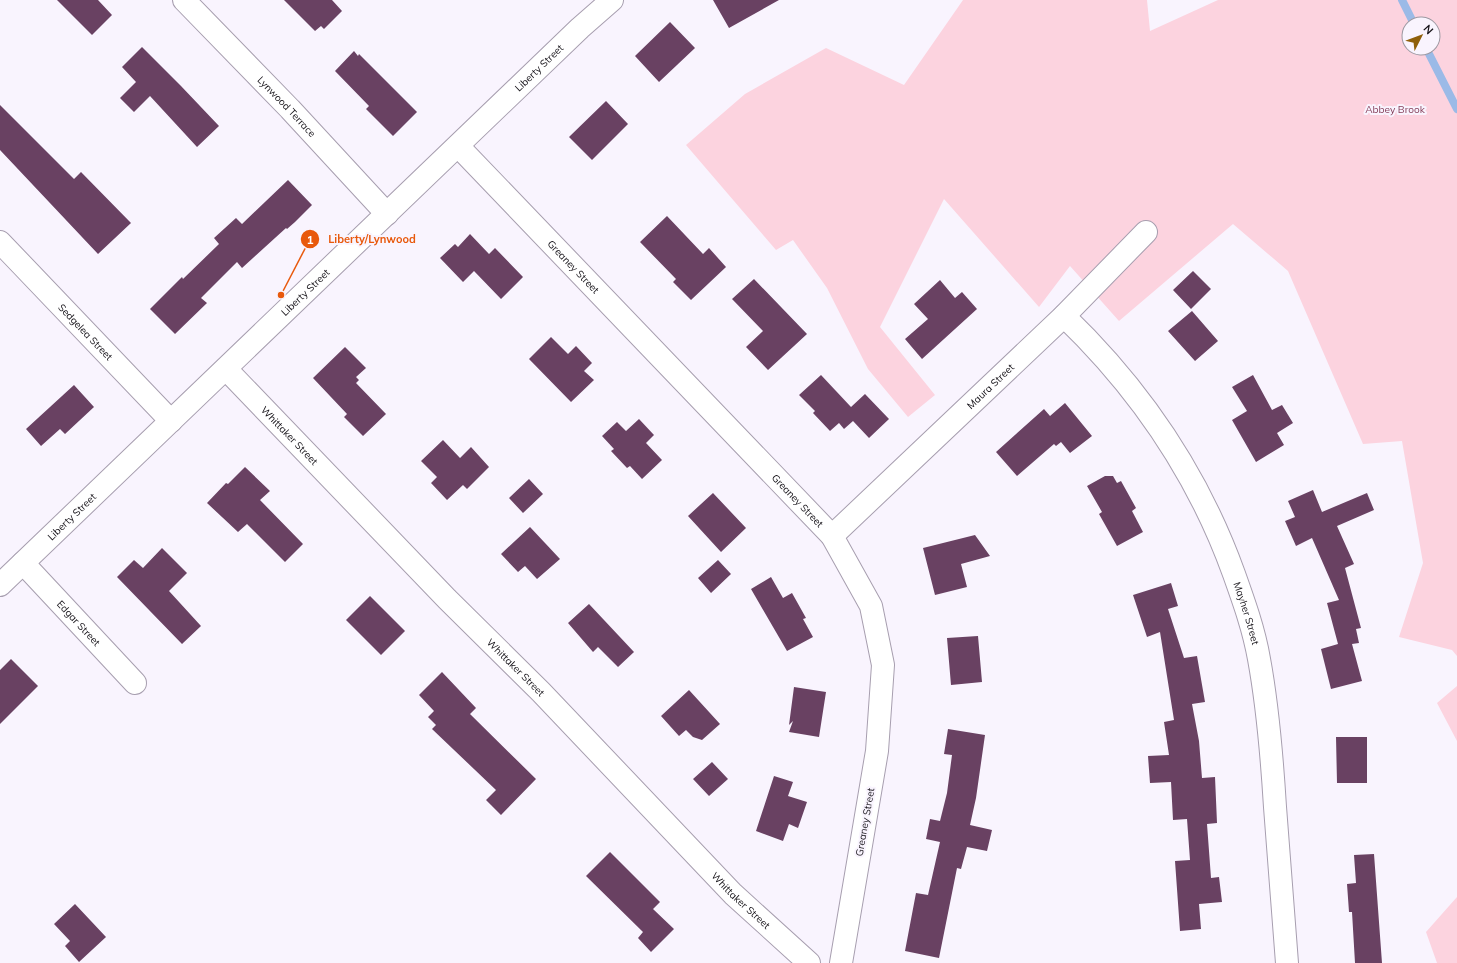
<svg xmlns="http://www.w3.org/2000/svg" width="1457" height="963" viewBox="0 0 1457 963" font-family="Mulish,sans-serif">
<rect width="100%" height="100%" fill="#f9f4fe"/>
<path fill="#fcd3df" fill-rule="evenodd" d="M 963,0 L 1147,0 L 1150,31 L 1218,0 L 1457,0 L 1457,656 L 1452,650 L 1399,637 L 1423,563 L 1402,441 L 1363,444 L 1288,271 L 1233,224 L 1119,321 L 1070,266 L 1039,307 L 944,199 L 880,327 L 935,395 L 908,417 L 868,369 L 827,288 L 793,240 L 776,250 L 686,145 L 745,94 L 826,48 L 904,85 ZM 1409,24 L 1433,24 L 1433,48 L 1409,48 Z
M 1457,686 L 1457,741 L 1437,703 Z
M 1457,897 L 1457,963 L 1437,963 L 1426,932 Z"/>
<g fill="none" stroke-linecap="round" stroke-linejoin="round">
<path stroke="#9bbae7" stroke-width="8" d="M 1402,0 L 1414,24
M 1426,48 L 1457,109"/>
</g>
<path fill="#694162" d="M 57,0 L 98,0 L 112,15 L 92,35 Z
M 284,0 L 332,0 L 342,11 L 324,29 L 321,26 L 315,31 Z
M 713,0 L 779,0 L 729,28 Z
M 670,22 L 695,48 L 659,82 L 635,56 Z
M 142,47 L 181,86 L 219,126 L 197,147 L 150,96 L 134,112 L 120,98 L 136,82 L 122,67 Z
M 354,51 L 358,56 L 359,54 L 417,112 L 393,136 L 366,109 L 369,106 L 335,71 Z
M 606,101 L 628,124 L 592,160 L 569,137 Z
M 0,105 L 74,179 L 81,172 L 131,223 L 98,254 L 0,150 Z
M 288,180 L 312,205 L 295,222 L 287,229 L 286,228 L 242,268 L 237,262 L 201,298 L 207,303 L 175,334 L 150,309 L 182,277 L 183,279 L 219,244 L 214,238 L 236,218 L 242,224 Z
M 667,216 L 703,254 L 709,248 L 726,267 L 691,300 L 673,282 L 676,279 L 640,242 Z
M 470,234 L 489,254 L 495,248 L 523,277 L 501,299 L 474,271 L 463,282 L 440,258 L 455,244 L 458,247 Z
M 1193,271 L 1211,289 L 1191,309 L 1173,290 Z
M 754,279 L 807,334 L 768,370 L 746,347 L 763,331 L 732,299 Z
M 940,280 L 955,298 L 962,292 L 977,309 L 922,359 L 905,339 L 928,319 L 914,304 Z
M 1192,311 L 1218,341 L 1195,361 L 1168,331 Z
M 551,337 L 568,354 L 576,346 L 592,363 L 584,371 L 594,380 L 571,402 L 529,359 Z
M 345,347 L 366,368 L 356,377 L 359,380 L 356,383 L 386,414 L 363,436 L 344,417 L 347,414 L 313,378 Z
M 821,375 L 851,407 L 865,394 L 889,419 L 869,438 L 853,421 L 844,429 L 839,423 L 830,431 L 813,413 L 815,411 L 799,395 Z
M 1253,375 L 1272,410 L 1282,405 L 1293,423 L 1277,433 L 1284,445 L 1256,462 L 1232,420 L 1247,411 L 1232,387 Z
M 74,385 L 94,407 L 65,434 L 60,429 L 41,446 L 26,429 Z
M 1065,403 L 1092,436 L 1070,453 L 1061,442 L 1056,446 L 1054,444 L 1017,476 L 996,452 L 1044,409 L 1050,416 Z
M 639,419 L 654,435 L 646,443 L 662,460 L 642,479 L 630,466 L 627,468 L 611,451 L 614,449 L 602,436 L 617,422 L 626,431 Z
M 443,440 L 460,458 L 471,447 L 489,467 L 467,489 L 463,485 L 447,500 L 431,483 L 437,477 L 421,461 Z
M 245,467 L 270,491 L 260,500 L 303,544 L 285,562 L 247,524 L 238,532 L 207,503 L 226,483 L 228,484 Z
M 1105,476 L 1113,476 L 1117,483 L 1121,481 L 1136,508 L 1132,511 L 1143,532 L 1117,546 L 1099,514 L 1102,512 L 1087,486 Z
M 529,479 L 543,494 L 523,513 L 509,498 Z
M 1313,490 L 1322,512 L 1367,493 L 1374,510 L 1337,526 L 1354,564 L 1345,568 L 1361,628 L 1356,629 L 1359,643 L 1352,644 L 1362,681 L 1331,689 L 1321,649 L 1338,644 L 1327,603 L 1339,600 L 1312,538 L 1296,546 L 1285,521 L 1295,517 L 1288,501 Z
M 713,493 L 746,528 L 721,552 L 688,516 Z
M 530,527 L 560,559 L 537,579 L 525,566 L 518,572 L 501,554 Z
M 975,535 L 990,556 L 961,564 L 967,587 L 935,595 L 923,548 Z
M 162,548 L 187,573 L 169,591 L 201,626 L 182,644 L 117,577 L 134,560 L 143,568 Z
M 718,560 L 731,574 L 711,593 L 698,578 Z
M 771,577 L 783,598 L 792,593 L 806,618 L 803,619 L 813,637 L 787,651 L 751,589 Z
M 1171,583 L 1178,606 L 1168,609 L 1184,658 L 1197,656 L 1205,702 L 1192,704 L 1199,741 L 1202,778 L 1215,777 L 1217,823 L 1207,824 L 1211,878 L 1219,877 L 1222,902 L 1199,904 L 1201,929 L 1180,931 L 1175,861 L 1190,860 L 1187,819 L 1173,820 L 1171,782 L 1150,783 L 1148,756 L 1169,755 L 1164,722 L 1174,720 L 1160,632 L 1147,637 L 1133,595 Z
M 370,596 L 405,631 L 381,655 L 346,620 Z
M 589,604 L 634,652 L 618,667 L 598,647 L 593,652 L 568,623 Z
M 978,636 L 982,682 L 951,685 L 947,638 Z
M 11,659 L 38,686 L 0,724 L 0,670 Z
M 442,672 L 476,708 L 470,714 L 536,779 L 501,815 L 486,800 L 496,790 L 432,729 L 436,725 L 428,717 L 434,711 L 419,695 Z
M 794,687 L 826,692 L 819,737 L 789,732 L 793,721 L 789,725 Z
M 689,690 L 720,724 L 702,740 L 693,737 L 686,730 L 679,736 L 661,716 Z
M 948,729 L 985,735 L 976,798 L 970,825 L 992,830 L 987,851 L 967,847 L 961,869 L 957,868 L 939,958 L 905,951 L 916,893 L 928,895 L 940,842 L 926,839 L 930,819 L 940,821 L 947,793 L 952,755 L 944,754 Z
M 1336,737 L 1367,737 L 1367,783 L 1337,783 Z
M 712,762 L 728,779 L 709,796 L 693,779 Z
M 774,776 L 793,782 L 788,796 L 807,802 L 798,828 L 789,824 L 783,841 L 756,831 Z
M 610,852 L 660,902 L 653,909 L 674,929 L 651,952 L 638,938 L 643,932 L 586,876 Z
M 1374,854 L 1382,963 L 1355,963 L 1352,912 L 1349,912 L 1347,884 L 1356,883 L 1354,855 Z
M 75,904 L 106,937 L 79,962 L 65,946 L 70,941 L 54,924 Z"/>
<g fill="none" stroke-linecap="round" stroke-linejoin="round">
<defs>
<g id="minor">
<path id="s1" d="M 184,0 L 290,109 L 387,214"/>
<path id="s2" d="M 458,146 L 832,536 L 871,606 L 883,665 L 877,751 L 841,963"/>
<path id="s3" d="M 0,242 L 171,421"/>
<path id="s4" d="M 1064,316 C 1141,390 1198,474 1234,574 C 1244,602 1254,630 1259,659 C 1268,708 1272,758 1275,807 C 1279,859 1283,911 1287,963"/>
<path id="s5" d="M 226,369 L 447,599 L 541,692 L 733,894 L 809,963"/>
<path id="s6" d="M 832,536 L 1064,316 L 1146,232"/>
<path id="s7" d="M 23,563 L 135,683"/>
</g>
<g id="major">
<path id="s8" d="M 0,585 L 580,28 L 612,0"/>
</g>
</defs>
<use href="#minor" stroke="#a79eaf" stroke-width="24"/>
<use href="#major" stroke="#a79eaf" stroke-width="24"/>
<use href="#minor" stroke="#fff" stroke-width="22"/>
<use href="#major" stroke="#fff" stroke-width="22"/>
</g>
<g text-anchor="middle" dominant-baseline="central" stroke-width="4" stroke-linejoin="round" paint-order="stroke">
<g font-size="10" fill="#141117" stroke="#f9f4fe">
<text stroke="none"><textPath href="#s8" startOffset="747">Liberty Street</textPath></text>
<text stroke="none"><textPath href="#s1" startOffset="148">Lynwood Terrace</textPath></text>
<text stroke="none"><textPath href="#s2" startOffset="167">Greaney Street</textPath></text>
<text stroke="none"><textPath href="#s8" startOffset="423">Liberty Street</textPath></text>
<text stroke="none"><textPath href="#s3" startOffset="124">Sedgelea Street</textPath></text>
<text stroke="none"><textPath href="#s6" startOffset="218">Maura Street</textPath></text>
<text stroke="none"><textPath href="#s5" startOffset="92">Whittaker Street</textPath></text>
<text stroke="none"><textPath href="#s2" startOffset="491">Greaney Street</textPath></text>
<text stroke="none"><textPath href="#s8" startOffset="99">Liberty Street</textPath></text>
<text stroke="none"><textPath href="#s4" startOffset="353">Mayher Street</textPath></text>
<text stroke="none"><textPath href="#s7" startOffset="82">Edgar Street</textPath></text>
<text stroke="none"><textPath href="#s5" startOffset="416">Whittaker Street</textPath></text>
<text transform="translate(865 822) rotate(-80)">Greaney Street</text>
<text stroke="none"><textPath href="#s5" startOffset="740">Whittaker Street</textPath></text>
</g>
<g font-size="10" fill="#833c57" stroke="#f9f4fe">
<text x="1395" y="109">Abbey Brook</text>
</g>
</g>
<path fill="none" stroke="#e8590c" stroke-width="1.5" d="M281 295L310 239"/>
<g fill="#e8590c" stroke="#f9f4fe" stroke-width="1.5">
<circle cx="281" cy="295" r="4"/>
<circle cx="310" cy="239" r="10"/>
</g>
<g font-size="12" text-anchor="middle" font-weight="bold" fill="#fff">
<text x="310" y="244">1</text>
</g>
<g font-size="11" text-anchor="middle" font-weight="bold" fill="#e8590c" stroke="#f9f4fe" stroke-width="4" stroke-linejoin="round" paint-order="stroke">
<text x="372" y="243">Liberty/Lynwood</text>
</g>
<g transform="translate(1421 36) rotate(48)"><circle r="19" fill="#f9f4fe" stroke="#9d99a2"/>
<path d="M0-3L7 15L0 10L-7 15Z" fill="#8f5f0b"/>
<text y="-6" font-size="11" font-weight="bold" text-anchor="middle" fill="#141117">N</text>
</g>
</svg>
